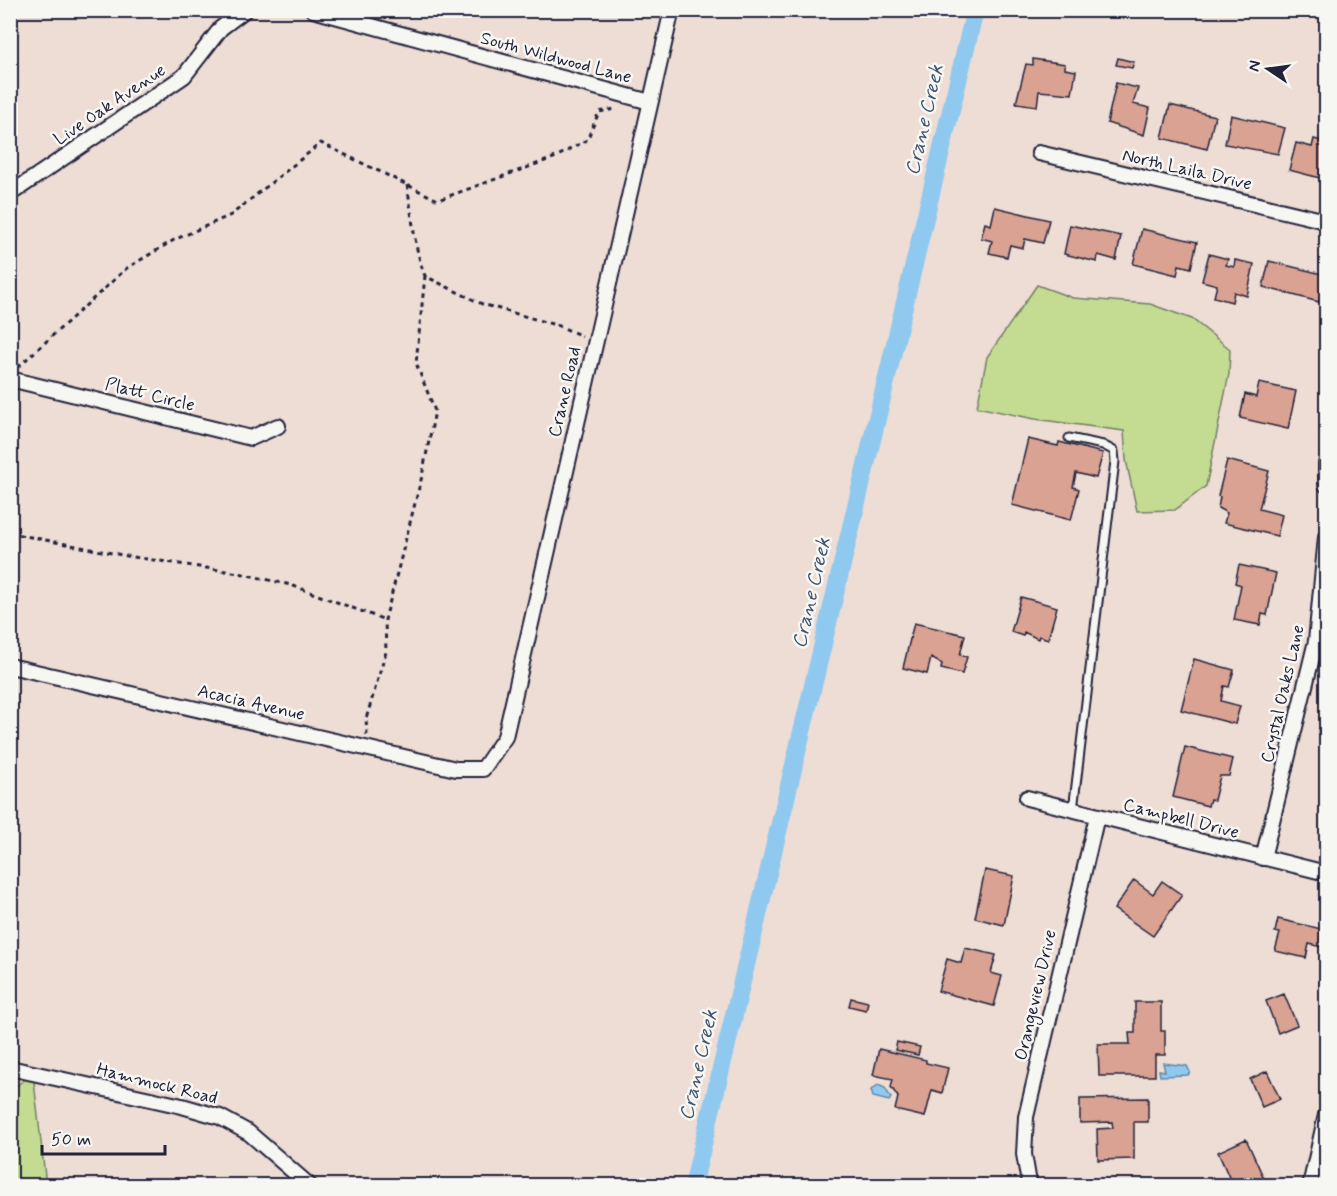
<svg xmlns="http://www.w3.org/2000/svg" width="1337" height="1196" viewBox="0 0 1337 1196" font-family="Mynerve,sans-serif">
<rect width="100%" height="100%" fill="#edddd5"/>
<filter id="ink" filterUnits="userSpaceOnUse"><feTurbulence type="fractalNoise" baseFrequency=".0167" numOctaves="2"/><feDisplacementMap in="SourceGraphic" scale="12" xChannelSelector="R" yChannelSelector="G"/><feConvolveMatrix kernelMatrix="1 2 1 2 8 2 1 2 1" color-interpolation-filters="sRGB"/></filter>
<g filter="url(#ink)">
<path fill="#c4db92" stroke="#737e66" stroke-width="1.5" d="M 1037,285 L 1073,298 L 1150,304 L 1192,319 L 1230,349 L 1229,374 L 1206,486 L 1175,510 L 1137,511 L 1126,460 L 1124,431 L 1035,419 L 977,407 L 987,357 Z
M 33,1073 L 46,1185 L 11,1186 L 11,1090 Z"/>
<path fill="#8fc9ef" stroke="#6386a7" stroke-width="1.5" d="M 1163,1063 L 1187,1066 L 1190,1072 L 1188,1075 L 1160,1076 L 1159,1070 L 1165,1071 Z
M 878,1085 L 885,1088 L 891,1098 L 889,1101 L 873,1097 L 871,1090 Z"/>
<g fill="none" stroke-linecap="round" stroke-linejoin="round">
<path stroke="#8fc9ef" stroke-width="18" d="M 693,1186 L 975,10"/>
</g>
<path fill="#d9a292" stroke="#22223b" stroke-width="1.5" d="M 1118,58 L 1134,62 L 1132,68 L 1116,65 Z
M 1033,59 L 1065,64 L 1065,69 L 1076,71 L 1072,94 L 1039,91 L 1037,106 L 1016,103 L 1026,64 L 1033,65 Z
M 1116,83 L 1138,88 L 1133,104 L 1150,108 L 1144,135 L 1107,123 Z
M 1170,105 L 1215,116 L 1207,149 L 1162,138 Z
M 1231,115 L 1285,128 L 1278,154 L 1225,144 Z
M 1314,139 L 1326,142 L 1324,179 L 1289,170 L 1296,143 L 1312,147 Z
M 995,207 L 1049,220 L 1043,243 L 1025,239 L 1023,248 L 1010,245 L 1007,257 L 989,253 L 992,241 L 981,238 L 985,223 L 991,225 Z
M 1070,225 L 1121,236 L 1116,260 L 1098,255 L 1097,262 L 1064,254 Z
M 1142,229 L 1197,242 L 1191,268 L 1179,265 L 1177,275 L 1133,264 Z
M 1209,254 L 1228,259 L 1226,265 L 1234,267 L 1235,260 L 1254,264 L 1247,296 L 1234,292 L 1232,302 L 1214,297 L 1217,285 L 1202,281 Z
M 1269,261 L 1326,275 L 1319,302 L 1263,287 Z
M 1259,383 L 1296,391 L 1288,429 L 1240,418 L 1245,394 L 1256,397 Z
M 1028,439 L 1058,446 L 1059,442 L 1103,453 L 1096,478 L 1076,473 L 1073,487 L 1079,489 L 1071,520 L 1012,505 Z
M 1227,460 L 1269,471 L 1259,509 L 1282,515 L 1277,536 L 1224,523 L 1227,513 L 1218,508 L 1220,497 L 1218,496 Z
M 1239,565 L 1276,573 L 1267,615 L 1262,614 L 1260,625 L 1234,620 L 1241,585 L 1235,583 Z
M 1021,597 L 1057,607 L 1048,639 L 1039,636 L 1038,639 L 1024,632 L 1023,636 L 1011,632 Z
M 914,623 L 965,635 L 960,655 L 967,657 L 962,674 L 941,669 L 942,664 L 931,658 L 927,674 L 903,668 Z
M 1194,659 L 1234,670 L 1229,687 L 1224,686 L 1221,701 L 1240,706 L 1235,724 L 1181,710 Z
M 1185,747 L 1233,759 L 1229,776 L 1220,776 L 1214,800 L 1210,799 L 1208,806 L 1173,797 Z
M 985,870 L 1014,876 L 1004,925 L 975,918 Z
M 1134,880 L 1153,894 L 1162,881 L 1182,895 L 1153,936 L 1114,909 Z
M 1278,919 L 1326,930 L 1326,948 L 1309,944 L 1306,958 L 1275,951 L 1280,933 L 1275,932 Z
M 965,948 L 996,955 L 991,973 L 1002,976 L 994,1006 L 938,991 L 947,959 L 961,963 Z
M 1284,994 L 1297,1025 L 1278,1033 L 1266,1001 Z
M 851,998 L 868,1002 L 866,1010 L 849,1006 Z
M 1135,1002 L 1161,1002 L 1161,1031 L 1165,1031 L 1165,1055 L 1155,1055 L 1155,1076 L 1099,1076 L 1098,1044 L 1130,1044 L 1129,1033 L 1135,1033 Z
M 897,1042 L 920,1047 L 918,1055 L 895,1050 Z
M 879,1049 L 926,1060 L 926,1063 L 948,1068 L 942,1093 L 932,1090 L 925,1117 L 895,1110 L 898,1097 L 891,1087 L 893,1079 L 873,1075 Z
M 1267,1071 L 1280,1099 L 1262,1107 L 1250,1079 Z
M 1148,1098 L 1148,1122 L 1134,1122 L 1134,1159 L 1098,1160 L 1097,1129 L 1113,1128 L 1112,1122 L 1080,1123 L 1080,1099 Z
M 1246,1139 L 1266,1183 L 1260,1186 L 1242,1186 L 1240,1181 L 1232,1184 L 1218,1152 Z"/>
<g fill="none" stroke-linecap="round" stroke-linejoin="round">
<defs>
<path id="lane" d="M 1069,438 L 1103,445 L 1114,451 L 1115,461 L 1073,810"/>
<path id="street" d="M 313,10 L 650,102
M 1039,153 L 1326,221
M 10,194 L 184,76 L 221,28 L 245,10
M 10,379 L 251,438 L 278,426
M 1326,464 L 1326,485
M 10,666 L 456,769 L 483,769 L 505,737 L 670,18
M 1027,798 L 1326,873
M 1263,858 L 1316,641 L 1326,537
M 10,1068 L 182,1106 L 220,1117 L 249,1133 L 310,1186
M 1029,1183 L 1024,1154 L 1026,1117 L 1097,816
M 1310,1186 L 1326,1115"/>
</defs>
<use href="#lane" stroke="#22223b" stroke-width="11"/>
<use href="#street" stroke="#22223b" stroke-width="18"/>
<path stroke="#22223b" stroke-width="3" stroke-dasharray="4.5 4.5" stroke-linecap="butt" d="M 407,185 C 413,217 413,245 425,276 L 482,304 L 559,326 L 582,336
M 18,367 L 127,268 L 174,240 L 231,215 L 321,143 L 438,200 L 556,157 L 587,140 L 599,112 L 615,109
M 10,533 L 127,556 L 239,573 L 291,585 L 385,620
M 367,735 L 366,719 L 386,652 L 385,620 L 422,476 L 435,411 L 416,363 L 425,276"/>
<use href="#lane" stroke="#f6f6f2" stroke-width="7"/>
<use href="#street" stroke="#f6f6f2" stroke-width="14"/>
</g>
</g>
<g text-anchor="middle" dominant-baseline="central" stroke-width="5" stroke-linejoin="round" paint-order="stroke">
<g font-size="18" fill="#22223b" stroke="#f6f6f2">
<text transform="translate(556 58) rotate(15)">South Wildwood Lane</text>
<text transform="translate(110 105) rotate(-34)">Live Oak Avenue</text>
<text transform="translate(1187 170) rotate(13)">North Laila Drive</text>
<text transform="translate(565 392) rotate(-77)">Crane Road</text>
<text transform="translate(150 395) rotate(14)">Platt Circle</text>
<text transform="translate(1283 694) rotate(-77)">Crystal Oaks Lane</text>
<text transform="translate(251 703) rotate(13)">Acacia Avenue</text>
<text transform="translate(1181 819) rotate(14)">Campbell Drive</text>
<text transform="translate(1036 995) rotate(-77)">Orangeview Drive</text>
<text transform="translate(157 1084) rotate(14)">Hammock Road</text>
</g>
<g font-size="20" font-style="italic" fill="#435471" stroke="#f6f6f2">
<text transform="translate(925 120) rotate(-77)">Crane Creek</text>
<text transform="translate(812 593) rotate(-77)">Crane Creek</text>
<text transform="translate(699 1065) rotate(-77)">Crane Creek</text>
</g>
</g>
<rect width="1337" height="1196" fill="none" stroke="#f6f6f2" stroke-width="36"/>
<rect x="18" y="18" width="1301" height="1160" fill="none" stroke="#22223b" stroke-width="2" filter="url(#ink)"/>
<g transform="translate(1268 69) rotate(283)" stroke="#f6f6f2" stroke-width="4.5" paint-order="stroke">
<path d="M0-4.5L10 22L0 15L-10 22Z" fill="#22223b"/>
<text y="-9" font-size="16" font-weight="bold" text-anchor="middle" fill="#22223b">N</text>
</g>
<path d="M42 1145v9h123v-9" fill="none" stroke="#22223b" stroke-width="3"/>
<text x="51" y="1145" font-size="18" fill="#22223b" stroke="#f6f6f2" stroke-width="4.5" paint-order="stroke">50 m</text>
</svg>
